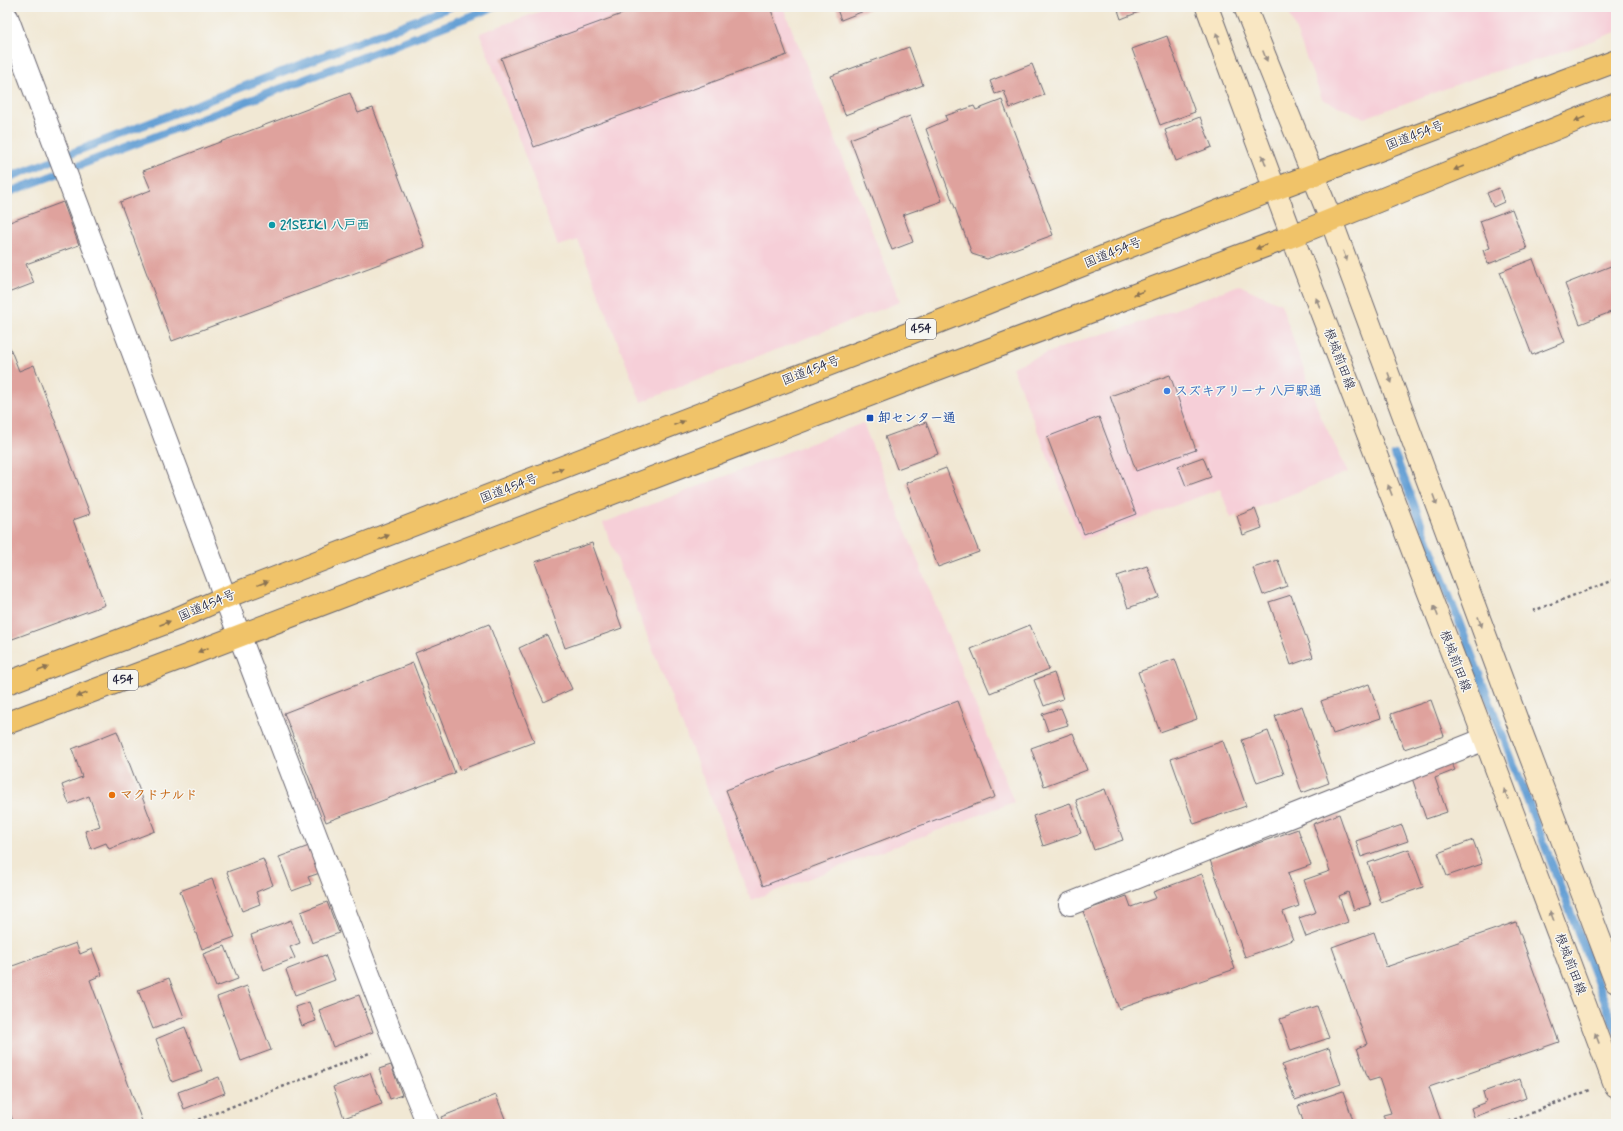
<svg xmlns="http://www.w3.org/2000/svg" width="1623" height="1131" viewBox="0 0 1623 1131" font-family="Mynerve,'Klee One',sans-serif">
<rect width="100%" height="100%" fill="#f6f6f2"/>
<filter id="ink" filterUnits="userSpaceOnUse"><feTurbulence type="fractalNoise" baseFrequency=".025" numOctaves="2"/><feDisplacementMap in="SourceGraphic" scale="8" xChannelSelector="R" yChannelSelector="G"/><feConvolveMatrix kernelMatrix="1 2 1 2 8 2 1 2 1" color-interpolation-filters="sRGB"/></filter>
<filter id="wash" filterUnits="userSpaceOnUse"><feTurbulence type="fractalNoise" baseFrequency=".012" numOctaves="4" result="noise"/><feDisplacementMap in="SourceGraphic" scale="16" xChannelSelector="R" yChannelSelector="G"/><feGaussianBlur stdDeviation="0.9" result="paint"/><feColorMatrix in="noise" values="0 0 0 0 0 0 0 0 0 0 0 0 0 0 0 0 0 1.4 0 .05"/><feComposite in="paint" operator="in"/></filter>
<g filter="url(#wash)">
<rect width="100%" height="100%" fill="#f1e8d4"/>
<path fill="#f6cfd8" d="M 552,7 L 783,7 L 900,302 L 641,402 L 578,240 L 558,246 L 480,33 Z
M 1287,7 L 1616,7 L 1616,32 L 1548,57 L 1483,75 L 1364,118 L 1322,99 Z
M 1239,285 L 1281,304 L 1320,415 L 1348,472 L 1231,518 L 1220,489 L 1081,540 L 1012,367 L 1081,340 L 1134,325 Z
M 863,423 L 1014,802 L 751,900 L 603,523 Z"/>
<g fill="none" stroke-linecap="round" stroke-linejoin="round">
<path stroke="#649fd4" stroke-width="8" d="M 7,178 L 450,7
M 7,193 L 494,7
M 1395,455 L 1616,1031"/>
</g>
<g id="blocks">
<path fill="#dfa29d" d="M 641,7 L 770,7 L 787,55 L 534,147 L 501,58 Z
M 836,7 L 874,7 L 841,20 Z
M 1117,7 L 1137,7 L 1139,12 L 1121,19 Z
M 1292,7 L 1306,7 L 1294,11 Z
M 1167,36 L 1195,112 L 1160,125 L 1132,49 Z
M 909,47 L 923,85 L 845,115 L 831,76 Z
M 1032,64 L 1044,95 L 1010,108 L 1004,91 L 995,94 L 990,81 Z
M 350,93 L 358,113 L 373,108 L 425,247 L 172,341 L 120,202 L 151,190 L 143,171 Z
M 1002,100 L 1053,235 L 987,259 L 972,254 L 926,129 L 947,120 L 945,116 L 974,106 L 976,110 Z
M 910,116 L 942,201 L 903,215 L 913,242 L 892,250 L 850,139 Z
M 1200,117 L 1212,147 L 1176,161 L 1165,130 Z
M 1499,188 L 1504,202 L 1493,207 L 1487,193 Z
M 63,202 L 79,245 L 26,264 L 34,283 L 8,293 L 7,223 Z
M 1512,209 L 1527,249 L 1488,264 L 1483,250 L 1490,248 L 1480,221 Z
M 1533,259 L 1565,342 L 1532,355 L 1500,272 Z
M 1616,264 L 1616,310 L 1580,324 L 1565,284 Z
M 7,340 L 19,371 L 34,365 L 90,514 L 73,520 L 105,605 L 7,641 Z
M 1170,375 L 1196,450 L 1136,471 L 1110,396 Z
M 1099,417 L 1136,514 L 1084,534 L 1047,437 Z
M 926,422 L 938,454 L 897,469 L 885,437 Z
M 1203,457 L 1211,477 L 1186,486 L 1178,466 Z
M 946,468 L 979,552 L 938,567 L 906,483 Z
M 1255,509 L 1262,528 L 1243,535 L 1237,516 Z
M 592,543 L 622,628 L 565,648 L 535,562 Z
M 1278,560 L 1287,586 L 1263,595 L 1253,568 Z
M 1147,566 L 1159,597 L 1128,608 L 1117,576 Z
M 1291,595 L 1313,657 L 1291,665 L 1269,602 Z
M 489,624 L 534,742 L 460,770 L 415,653 Z
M 1030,625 L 1049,669 L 990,693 L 971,649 Z
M 547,635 L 572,689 L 544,702 L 519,648 Z
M 1175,659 L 1197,719 L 1160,732 L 1138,672 Z
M 413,663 L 455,773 L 326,822 L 284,713 Z
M 1054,673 L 1063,699 L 1044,706 L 1034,680 Z
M 1369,684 L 1381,718 L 1333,734 L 1321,701 Z
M 1431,700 L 1444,736 L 1404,749 L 1391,714 Z
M 958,701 L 995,797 L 763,886 L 726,790 Z
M 1302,706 L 1329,783 L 1302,793 L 1275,716 Z
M 1061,708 L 1068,725 L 1048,731 L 1042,714 Z
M 117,731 L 155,831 L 109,849 L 106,843 L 91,849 L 85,831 L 100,826 L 89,796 L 69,804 L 62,785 L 82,777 L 72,749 Z
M 1268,731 L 1284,774 L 1257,783 L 1242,740 Z
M 1073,733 L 1087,770 L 1044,786 L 1031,748 Z
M 1223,741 L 1246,806 L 1194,824 L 1171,759 Z
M 1451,762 L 1455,770 L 1435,778 L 1447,812 L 1426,819 L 1411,775 Z
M 1105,789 L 1123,840 L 1094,850 L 1076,800 Z
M 1070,803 L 1081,833 L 1043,846 L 1033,816 Z
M 1339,814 L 1371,905 L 1354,910 L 1348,892 L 1339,896 L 1348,922 L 1306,937 L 1299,918 L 1316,912 L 1304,880 L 1330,871 L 1313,824 Z
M 1402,825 L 1408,841 L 1361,857 L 1356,841 Z
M 1298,829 L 1311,865 L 1288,873 L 1299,906 L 1283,912 L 1293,940 L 1245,957 L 1210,860 Z
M 1473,840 L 1482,864 L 1447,876 L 1438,853 Z
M 309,846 L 320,873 L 308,877 L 311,884 L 292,891 L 279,857 Z
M 1409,849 L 1423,887 L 1381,902 L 1368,863 Z
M 263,859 L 273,885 L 256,892 L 260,904 L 242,911 L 227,872 Z
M 1202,874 L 1235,969 L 1119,1009 L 1083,911 L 1127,896 L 1131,907 L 1156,898 L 1153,892 Z
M 212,879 L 235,937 L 202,949 L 180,891 Z
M 327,902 L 339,933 L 312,943 L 301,912 Z
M 291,920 L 300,943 L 290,947 L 295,958 L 264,970 L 251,935 Z
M 1516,922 L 1559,1042 L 1429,1087 L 1442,1124 L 1386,1124 L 1383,1115 L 1391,1113 L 1379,1078 L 1369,1081 L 1357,1048 L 1367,1044 L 1332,947 L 1374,932 L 1386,967 Z
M 76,943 L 80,954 L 92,949 L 102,975 L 90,980 L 143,1124 L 14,1124 L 7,1105 L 7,968 Z
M 225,946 L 238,979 L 216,987 L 203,954 Z
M 325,955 L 335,980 L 295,995 L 286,970 Z
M 169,978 L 184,1017 L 153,1029 L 138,990 Z
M 247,986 L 271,1050 L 241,1061 L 217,997 Z
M 359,995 L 373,1032 L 333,1047 L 319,1010 Z
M 309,1002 L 316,1021 L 302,1026 L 295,1007 Z
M 1317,1006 L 1329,1038 L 1291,1051 L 1280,1019 Z
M 185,1027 L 202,1071 L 172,1082 L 156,1039 Z
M 1329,1048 L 1341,1084 L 1295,1100 L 1282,1065 Z
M 391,1065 L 402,1095 L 390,1099 L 379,1069 Z
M 370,1073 L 382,1104 L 344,1118 L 333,1087 Z
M 219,1077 L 225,1093 L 184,1109 L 178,1092 Z
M 1520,1079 L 1526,1098 L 1474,1117 L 1471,1108 L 1486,1102 L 1483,1092 Z
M 1343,1091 L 1354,1123 L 1304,1124 L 1298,1106 Z
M 496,1095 L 507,1124 L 444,1124 L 441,1117 Z"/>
</g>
</g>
<g filter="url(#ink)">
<use href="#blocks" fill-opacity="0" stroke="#6a6771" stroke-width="1"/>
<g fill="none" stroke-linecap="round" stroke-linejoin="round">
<defs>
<path id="street" d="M 7,17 L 246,653 L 395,1043 L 428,1124
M 1070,904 L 1485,739"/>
<path id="secondary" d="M 1207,7 L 1292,236 L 1485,739 L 1616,1087
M 1245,7 L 1331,220 L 1519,726 L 1616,982"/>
<path id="highway" d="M 7,683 L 176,619 L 226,597 L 913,332 L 1275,189 L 1616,61
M 7,723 L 189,655 L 932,371 L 1292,236 L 1616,104"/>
</defs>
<use href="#street" stroke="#6a6771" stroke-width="24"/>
<use href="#secondary" stroke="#6a6771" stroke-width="24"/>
<use href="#highway" stroke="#6a6771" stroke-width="24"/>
<path stroke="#6a6771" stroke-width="2.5" stroke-dasharray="3 3" stroke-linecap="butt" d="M 1533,611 L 1616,579
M 187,1124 L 372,1052
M 1503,1124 L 1590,1090"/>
<use href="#street" stroke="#fff" stroke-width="22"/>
<use href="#secondary" stroke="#f9e7c3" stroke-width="22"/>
<use href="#highway" stroke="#f0c369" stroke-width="22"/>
</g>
<defs><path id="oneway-solid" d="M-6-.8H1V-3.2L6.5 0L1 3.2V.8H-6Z"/></defs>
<g fill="#988e86">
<use href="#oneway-solid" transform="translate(1218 38) rotate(-110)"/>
<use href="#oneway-solid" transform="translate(1265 56) rotate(68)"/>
<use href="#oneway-solid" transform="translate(1264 160) rotate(-110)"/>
<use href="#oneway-solid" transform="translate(1345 256) rotate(70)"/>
<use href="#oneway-solid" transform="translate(1318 303) rotate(-111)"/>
<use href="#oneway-solid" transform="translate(1390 378) rotate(70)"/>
<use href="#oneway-solid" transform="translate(1390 490) rotate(-111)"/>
<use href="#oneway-solid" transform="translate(1435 500) rotate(70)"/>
<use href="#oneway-solid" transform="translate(1436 611) rotate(-111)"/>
<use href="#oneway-solid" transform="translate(1480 622) rotate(70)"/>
<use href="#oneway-solid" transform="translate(1506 794) rotate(-111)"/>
<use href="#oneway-solid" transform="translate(1552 916) rotate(-111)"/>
<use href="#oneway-solid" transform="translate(1597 1038) rotate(-111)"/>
</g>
<g fill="#897252">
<use href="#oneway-solid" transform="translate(1580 119) rotate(158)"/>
<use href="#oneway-solid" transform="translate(1459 168) rotate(158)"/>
<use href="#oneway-solid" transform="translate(1261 247) rotate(159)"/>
<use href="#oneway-solid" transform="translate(1139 293) rotate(159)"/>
<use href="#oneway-solid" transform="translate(679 423) rotate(-21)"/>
<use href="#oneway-solid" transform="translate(558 470) rotate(-21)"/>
<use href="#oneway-solid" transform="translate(384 537) rotate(-21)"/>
<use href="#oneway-solid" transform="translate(263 583) rotate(-21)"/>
<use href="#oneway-solid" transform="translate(165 623) rotate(-21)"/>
<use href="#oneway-solid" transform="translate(203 650) rotate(158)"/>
<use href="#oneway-solid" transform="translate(43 669) rotate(-21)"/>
<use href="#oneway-solid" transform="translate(82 695) rotate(159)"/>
</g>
</g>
<circle fill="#0f9aa8" stroke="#f6f6f2" stroke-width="1.5" cx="272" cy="225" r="4"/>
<circle fill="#3f7fe0" stroke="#f6f6f2" stroke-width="1.5" cx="1167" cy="391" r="4"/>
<rect fill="#1a4fb4" stroke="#f6f6f2" stroke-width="1.5" x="866" y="414" width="8" height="8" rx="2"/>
<circle fill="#e8710a" stroke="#f6f6f2" stroke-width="1.5" cx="112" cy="795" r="4"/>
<g text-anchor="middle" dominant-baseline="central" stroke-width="3" stroke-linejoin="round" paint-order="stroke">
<g fill="#f6f6f2" stroke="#626272" stroke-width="1">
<rect x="906" y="319" width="30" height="20" rx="3"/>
<rect x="108" y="670" width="30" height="20" rx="3"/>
</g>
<g font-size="12" font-weight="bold" fill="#22223b">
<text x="921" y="329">454</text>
<text x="123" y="680">454</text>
</g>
<g font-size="13" fill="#22223b" stroke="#f6f6f2">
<text transform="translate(1415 136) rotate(-21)">国道454号</text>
<text transform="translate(1113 253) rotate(-22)">国道454号</text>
<text transform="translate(1339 359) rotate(69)">根城前田線</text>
<text transform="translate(811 371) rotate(-21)">国道454号</text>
<text transform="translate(509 489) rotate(-21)">国道454号</text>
<text transform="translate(207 606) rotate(-23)">国道454号</text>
<text transform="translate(1455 661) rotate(69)">根城前田線</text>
<text transform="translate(1570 964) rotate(69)">根城前田線</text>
</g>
<g font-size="13" font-weight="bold" fill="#0d838f" stroke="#f6f6f2" text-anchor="start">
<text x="280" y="225">21SEIKI 八戸西</text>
</g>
<g font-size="13" font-weight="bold" fill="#366cbe" stroke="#f6f6f2" text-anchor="start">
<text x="1175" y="391">スズキアリーナ 八戸駅通</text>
</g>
<g font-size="13" font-weight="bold" fill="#164399" stroke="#f6f6f2" text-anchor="start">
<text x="878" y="418">卸センター通</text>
</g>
<g font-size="13" font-weight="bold" fill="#c56008" stroke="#f6f6f2" text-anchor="start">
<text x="120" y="795">マクドナルド</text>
</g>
</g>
<rect width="1623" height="1131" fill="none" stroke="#f6f6f2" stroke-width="24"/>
</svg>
